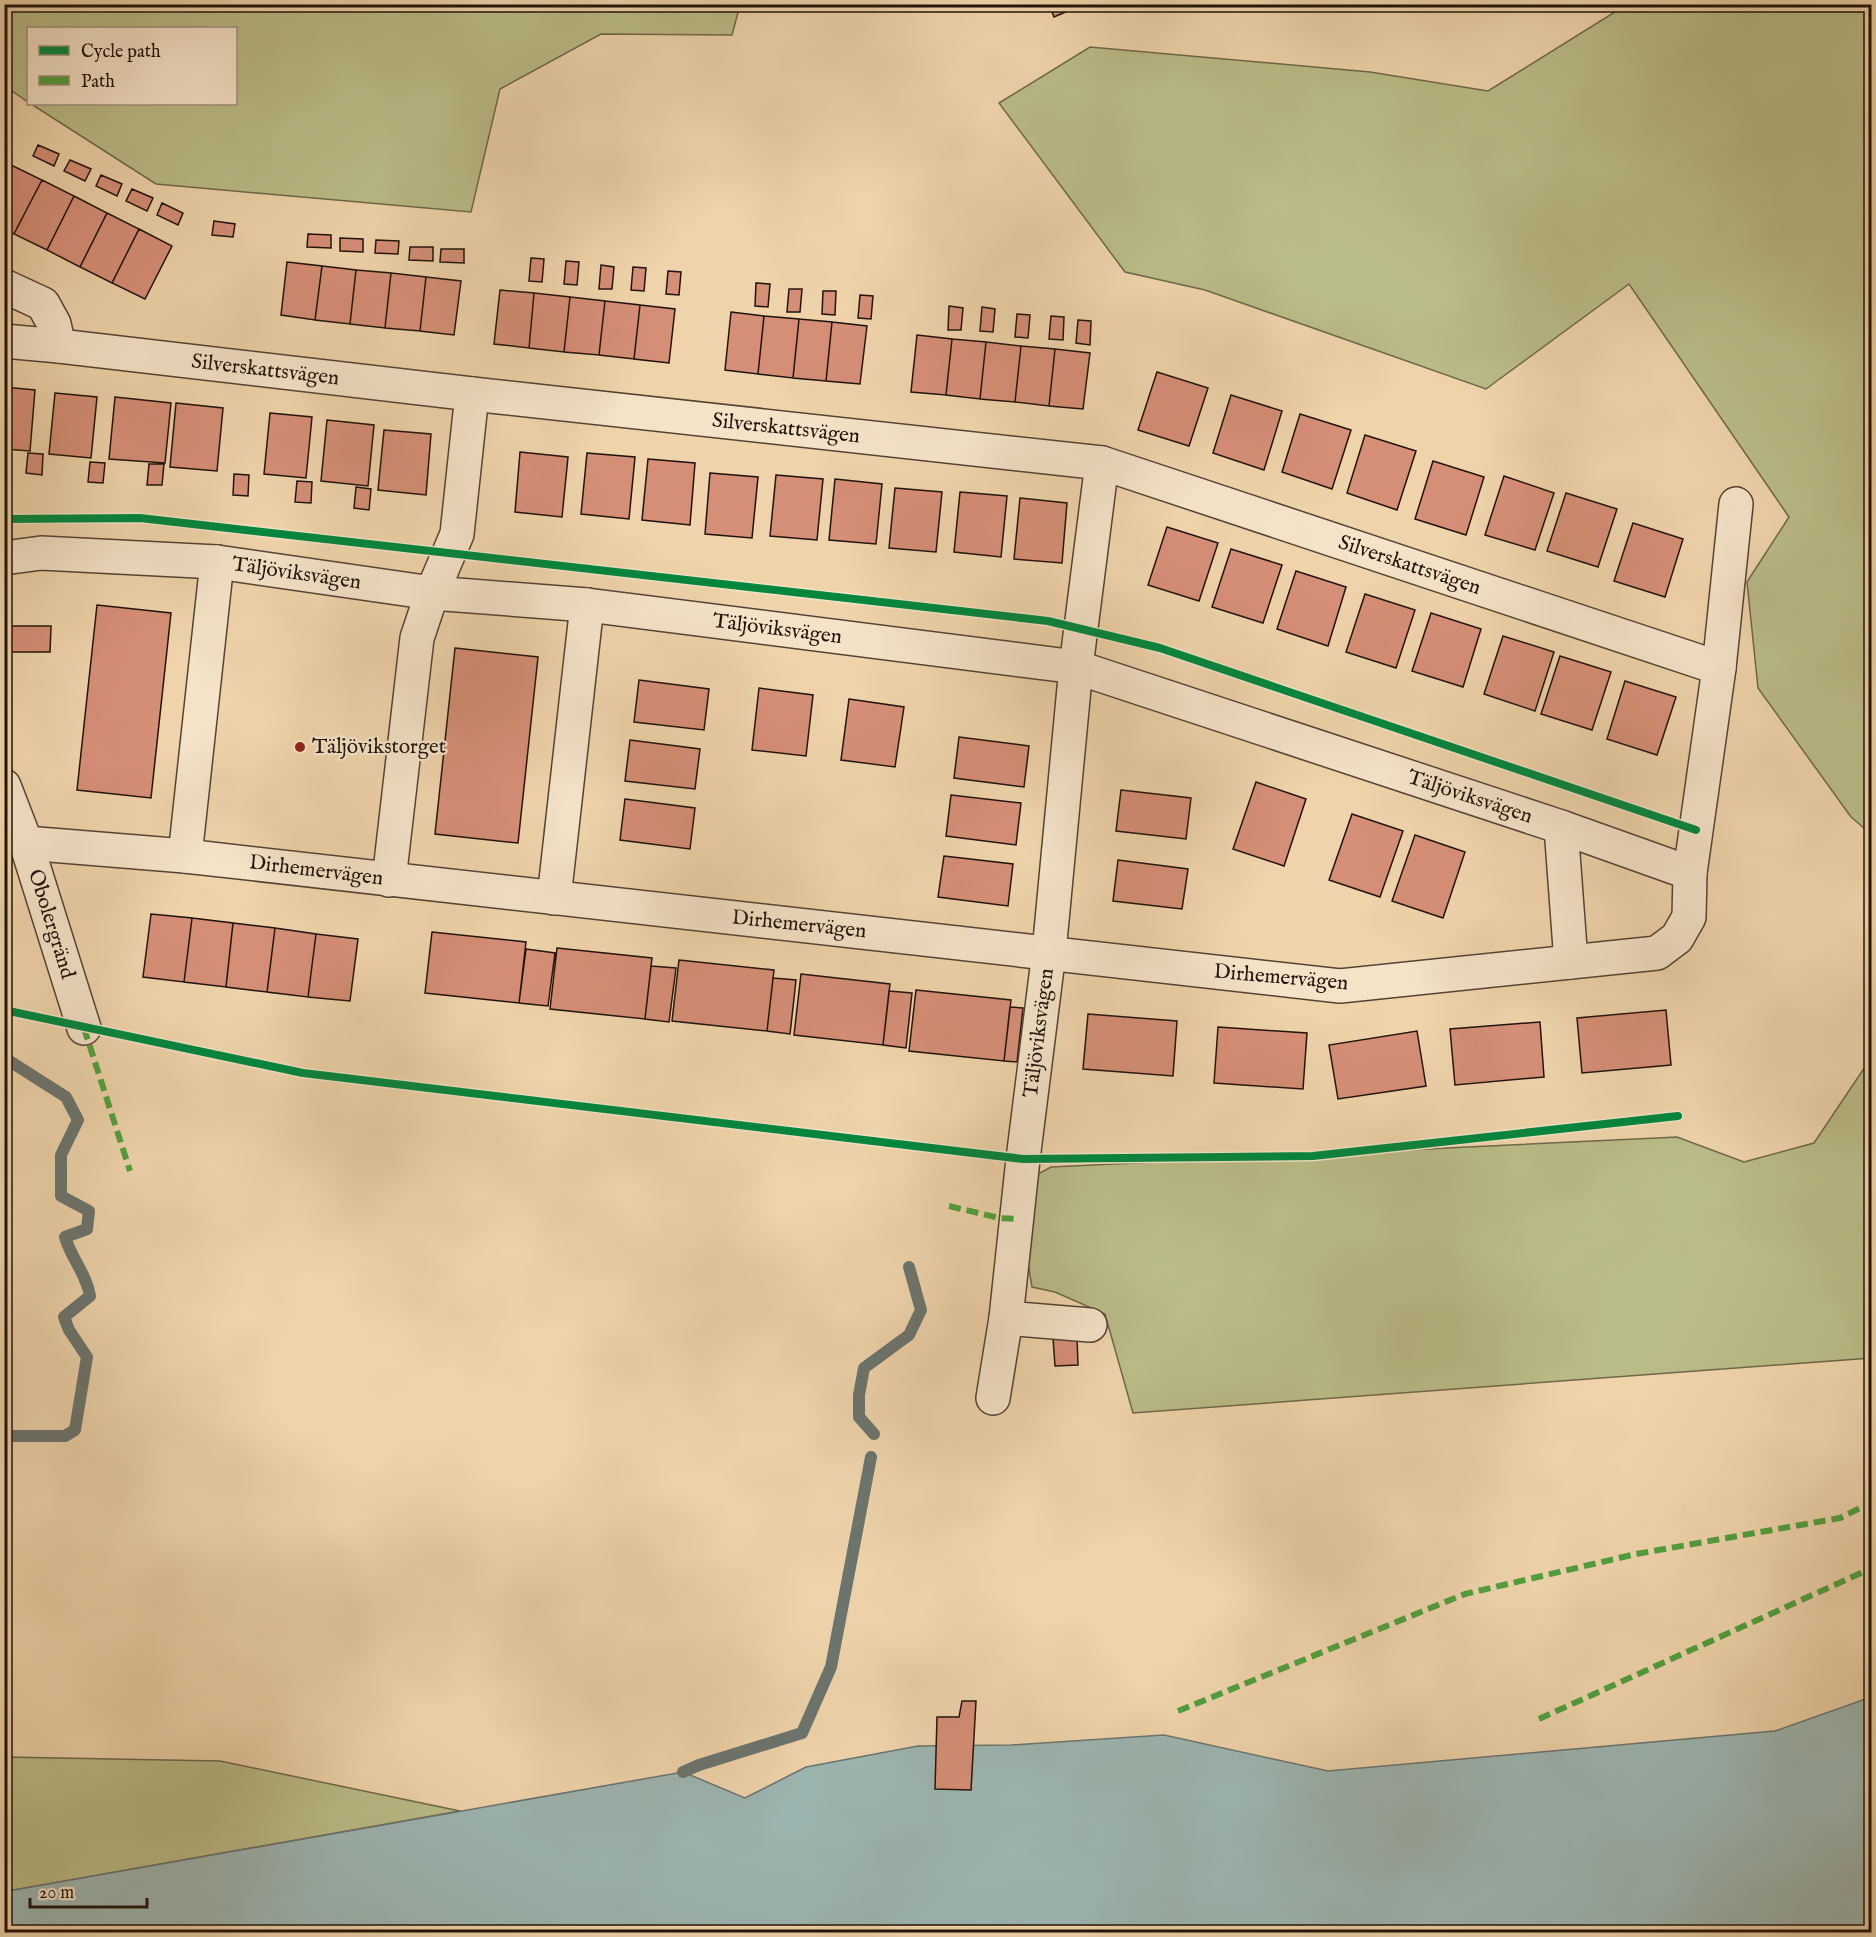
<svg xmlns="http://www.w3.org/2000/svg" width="1876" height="1937" viewBox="0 0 1876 1937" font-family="'IM FELL English',serif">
<rect width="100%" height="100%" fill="#efd4ab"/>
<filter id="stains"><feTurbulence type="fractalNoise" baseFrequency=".00333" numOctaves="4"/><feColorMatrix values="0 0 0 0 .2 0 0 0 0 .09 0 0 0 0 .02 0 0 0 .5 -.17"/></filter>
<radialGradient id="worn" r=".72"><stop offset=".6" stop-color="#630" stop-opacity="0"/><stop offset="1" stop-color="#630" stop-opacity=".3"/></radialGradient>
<path fill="#babc88" stroke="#6e684a" stroke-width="1.5" d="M 4,5 L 5,4 L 740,5 L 732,35 L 601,34 L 500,89 L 471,212 L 156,184 L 31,104 L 236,104 L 236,28 L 28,28 L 28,102 L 5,86 Z
M 1626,5 L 1871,5 L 1871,834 L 1851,817 L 1758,688 L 1747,582 L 1789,517 L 1629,284 L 1486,389 L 1205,290 L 1125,272 L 999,103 L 1090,47 L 1370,72 L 1488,91 Z
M 1871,1058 L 1871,1358 L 1133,1413 L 1105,1314 L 1055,1292 L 1032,1287 L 1025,1246 L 1038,1174 L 1051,1167 L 1677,1137 L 1744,1162 L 1814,1143 Z
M 5,1757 L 220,1761 L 460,1811 L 14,1890 L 5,1889 Z"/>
<path fill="#9cb6b2" stroke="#6b756f" stroke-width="1.5" d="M 1871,1697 L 1871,1932 L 5,1932 L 5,1889 L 14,1890 L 683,1772 L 745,1798 L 806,1767 L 918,1746 L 1011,1745 L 1164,1735 L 1328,1771 L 1775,1731 Z"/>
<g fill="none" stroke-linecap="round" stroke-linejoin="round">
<path stroke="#6b756f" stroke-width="12" d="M 4,1061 L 11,1062 L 66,1097 L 78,1120 L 61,1155 L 61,1196 L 89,1211 L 87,1229 L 65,1237 C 71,1258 87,1275 90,1296 L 64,1317 L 69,1330 L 87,1357 L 75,1430 L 65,1436 L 4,1436
M 874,1434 L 859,1417 L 859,1395 L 864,1368 L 909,1335 L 921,1310 L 909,1267
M 683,1772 L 699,1765 L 802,1733 L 831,1667 L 871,1457"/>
</g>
<path fill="#d68f77" stroke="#21130b" stroke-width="1.5" d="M 1049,4 L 1084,4 L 1054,17 Z
M 38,145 L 59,154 L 54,166 L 33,156 Z
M 70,160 L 91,169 L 85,181 L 64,171 Z
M 9,164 L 42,180 L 14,234 L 4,229 L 4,173 Z
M 101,175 L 122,184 L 117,196 L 96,186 Z
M 42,180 L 74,196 L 47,250 L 14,234 Z
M 132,189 L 153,198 L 147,211 L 126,201 Z
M 74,196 L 107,213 L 80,267 L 47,250 Z
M 162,203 L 183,213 L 178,225 L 157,215 Z
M 107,213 L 139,229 L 112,283 L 80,267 Z
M 214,221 L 235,224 L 233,237 L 212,235 Z
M 139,229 L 172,246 L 145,299 L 112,283 Z
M 308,234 L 331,235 L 331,248 L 307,247 Z
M 340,238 L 363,239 L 363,252 L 340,251 Z
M 376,240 L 399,241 L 398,254 L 375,253 Z
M 410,247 L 433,247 L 433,261 L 409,260 Z
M 441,249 L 464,249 L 464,263 L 440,262 Z
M 531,258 L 544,259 L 542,282 L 529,281 Z
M 566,261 L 579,262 L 577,285 L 564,284 Z
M 287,262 L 322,266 L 315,320 L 281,315 Z
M 601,265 L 614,267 L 612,289 L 599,289 Z
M 322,266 L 356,270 L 350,324 L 315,320 Z
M 633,267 L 646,268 L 644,291 L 631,290 Z
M 356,270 L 391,273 L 385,328 L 350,324 Z
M 668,271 L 681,272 L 679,295 L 666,294 Z
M 391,273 L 426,277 L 420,331 L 385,328 Z
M 426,277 L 461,281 L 454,335 L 420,331 Z
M 756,283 L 770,284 L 768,307 L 755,306 Z
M 789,289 L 802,289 L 800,312 L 787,312 Z
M 500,290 L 534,293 L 529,348 L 494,344 Z
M 823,291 L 836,291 L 835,315 L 822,314 Z
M 534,293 L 570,297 L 564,352 L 529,348 Z
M 860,295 L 873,296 L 871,319 L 858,318 Z
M 570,297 L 605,301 L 599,355 L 564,352 Z
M 605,301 L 640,305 L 634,359 L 599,355 Z
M 640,305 L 675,309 L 669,363 L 634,359 Z
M 949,306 L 963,308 L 961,330 L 948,330 Z
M 982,307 L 995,309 L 993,332 L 980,331 Z
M 731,312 L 764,316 L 758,374 L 725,370 Z
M 1017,314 L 1030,315 L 1028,338 L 1015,337 Z
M 764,316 L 799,319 L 793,378 L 758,374 Z
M 1051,316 L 1064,317 L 1063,340 L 1049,339 Z
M 799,319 L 832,322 L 826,381 L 793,378 Z
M 1078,320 L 1091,321 L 1090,345 L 1076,343 Z
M 832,322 L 867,326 L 860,384 L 826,381 Z
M 917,335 L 952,339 L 946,395 L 911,392 Z
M 952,339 L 986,342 L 980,399 L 946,395 Z
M 986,342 L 1021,346 L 1015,402 L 980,399 Z
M 1021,346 L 1055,349 L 1049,406 L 1015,402 Z
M 1055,349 L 1090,353 L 1083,409 L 1049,406 Z
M 1157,372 L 1208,388 L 1189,446 L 1138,430 Z
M 4,387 L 35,390 L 30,451 L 4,449 Z
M 55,393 L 97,397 L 91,458 L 49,454 Z
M 1231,395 L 1282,411 L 1264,470 L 1213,453 Z
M 115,397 L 171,403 L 165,463 L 109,459 Z
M 176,403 L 223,408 L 217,471 L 170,467 Z
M 270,413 L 312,417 L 306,478 L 264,474 Z
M 1300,414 L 1351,430 L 1332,489 L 1282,472 Z
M 327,420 L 374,425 L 368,486 L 321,481 Z
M 384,430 L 431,434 L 426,495 L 378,490 Z
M 1365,435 L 1416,451 L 1397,510 L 1347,493 Z
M 520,452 L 568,457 L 562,517 L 515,512 Z
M 28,453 L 43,454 L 42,475 L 26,473 Z
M 587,453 L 635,457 L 629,519 L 581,514 Z
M 648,459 L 695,463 L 690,525 L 642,520 Z
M 1433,461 L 1484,477 L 1466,535 L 1415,519 Z
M 90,462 L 105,463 L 103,483 L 88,482 Z
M 149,464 L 164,464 L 162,485 L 147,485 Z
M 710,473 L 758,477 L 752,538 L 705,534 Z
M 234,474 L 249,475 L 248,496 L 233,495 Z
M 776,475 L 823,479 L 817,540 L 770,536 Z
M 1504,476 L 1554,493 L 1535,550 L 1485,535 Z
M 835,479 L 882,484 L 876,544 L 829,540 Z
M 297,481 L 312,482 L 311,503 L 295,502 Z
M 356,487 L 371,489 L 369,510 L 354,508 Z
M 895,488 L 942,492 L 936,552 L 889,548 Z
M 960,492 L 1007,496 L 1001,557 L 954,552 Z
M 1566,493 L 1617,509 L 1598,567 L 1547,551 Z
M 1020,498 L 1067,503 L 1062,563 L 1014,559 Z
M 1633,523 L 1683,539 L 1665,597 L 1614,581 Z
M 1167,527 L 1218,543 L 1199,601 L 1148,585 Z
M 1231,549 L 1282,565 L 1263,623 L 1212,607 Z
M 1296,571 L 1346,587 L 1328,646 L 1277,629 Z
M 1365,594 L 1415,610 L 1396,668 L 1346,652 Z
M 97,605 L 171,613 L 151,798 L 77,790 Z
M 1431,613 L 1481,629 L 1463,687 L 1412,671 Z
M 4,626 L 51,626 L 50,652 L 4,652 Z
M 1503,636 L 1554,652 L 1535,711 L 1484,694 Z
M 455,648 L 538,657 L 518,843 L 435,834 Z
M 1560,656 L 1611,672 L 1592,730 L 1541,714 Z
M 639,680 L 709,689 L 704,730 L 634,722 Z
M 1625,681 L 1676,697 L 1657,755 L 1607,739 Z
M 759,688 L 813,695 L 806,756 L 752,750 Z
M 849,699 L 904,707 L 895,767 L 841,760 Z
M 959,737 L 1029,746 L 1024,787 L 954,778 Z
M 630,740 L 700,749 L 695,789 L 625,781 Z
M 1256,782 L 1306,799 L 1284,866 L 1233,849 Z
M 1121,790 L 1191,798 L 1186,839 L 1116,831 Z
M 951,795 L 1021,803 L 1016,845 L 946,836 Z
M 625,799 L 695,808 L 690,849 L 620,840 Z
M 1352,814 L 1403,831 L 1380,897 L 1329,880 Z
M 1415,835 L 1465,852 L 1443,918 L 1392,901 Z
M 944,856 L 1013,864 L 1008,906 L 938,897 Z
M 1118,860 L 1188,869 L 1182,909 L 1113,901 Z
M 151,914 L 192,918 L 184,982 L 143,977 Z
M 192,918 L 233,923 L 226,987 L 184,982 Z
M 233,923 L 275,928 L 267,992 L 226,987 Z
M 275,928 L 316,934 L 308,997 L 267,992 Z
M 432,932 L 526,942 L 519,1003 L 425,993 Z
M 316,934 L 358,939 L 350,1001 L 308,997 Z
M 557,948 L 652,958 L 645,1019 L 550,1009 Z
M 526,949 L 555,953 L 548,1006 L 519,1003 Z
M 679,960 L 774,970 L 767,1031 L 672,1021 Z
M 651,966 L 676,968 L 669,1022 L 645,1019 Z
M 801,974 L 890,984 L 883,1045 L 794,1035 Z
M 773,978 L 796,980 L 790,1034 L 767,1031 Z
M 916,990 L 1011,1000 L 1004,1061 L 909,1051 Z
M 889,991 L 912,993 L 906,1048 L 883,1045 Z
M 1010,1007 L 1023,1008 L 1017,1062 L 1004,1061 Z
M 1666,1010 L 1671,1065 L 1582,1073 L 1577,1018 Z
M 1088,1014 L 1177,1021 L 1173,1076 L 1083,1069 Z
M 1540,1022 L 1544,1077 L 1455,1085 L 1450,1029 Z
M 1218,1027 L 1307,1033 L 1303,1089 L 1214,1083 Z
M 1417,1031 L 1426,1086 L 1338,1099 L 1329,1045 Z
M 1077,1337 L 1078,1365 L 1055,1366 L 1053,1338 Z
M 962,1701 L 976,1701 L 971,1790 L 935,1789 L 937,1717 L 959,1717 Z"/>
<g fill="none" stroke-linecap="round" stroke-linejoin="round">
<defs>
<g id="minor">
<path id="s1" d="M 4,286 L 43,304 L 54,324 L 59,346 L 472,394 L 1102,463 L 1719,668"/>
<path d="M 4,341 L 59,346"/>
<path id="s2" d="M 4,558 L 41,553 L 217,562 L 432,593 L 587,605 L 1076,667 L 1561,827 L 1690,873 L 1689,917 L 1677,938 L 1657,953 L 1340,986 L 185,856 L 26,843"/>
<path id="s3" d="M 4,786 L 26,843 L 84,1028"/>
<path d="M 1561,827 L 1571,962"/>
<path d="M 185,856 L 217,562"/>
<path d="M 1690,873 L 1719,668 L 1736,504"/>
<path d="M 389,880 L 417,638 L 432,593 L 457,534 L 472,394"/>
<path d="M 554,898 L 587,605"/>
<path d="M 1006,1318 L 1090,1325"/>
<path id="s4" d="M 993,1398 L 1006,1318 L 1023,1159 L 1049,952 L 1076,667 L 1102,463"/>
</g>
</defs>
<use href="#minor" stroke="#544333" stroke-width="36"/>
<use href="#minor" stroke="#f5e3c8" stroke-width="33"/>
<path stroke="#50a03e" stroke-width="6" stroke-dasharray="12 6" stroke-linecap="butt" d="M 84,1028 L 130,1171
M 949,1206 L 999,1218 L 1017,1219
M 1178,1711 L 1465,1594 L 1636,1554 L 1840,1518 L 1872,1502
M 1539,1719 L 1872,1568"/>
<defs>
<path id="cycleway" d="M 4,519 L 140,518 L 1048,621 L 1160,648 L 1696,830
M 4,1010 L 303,1073 L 1023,1159 L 1313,1156 L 1678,1116"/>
</defs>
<use href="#cycleway" stroke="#f5e3c8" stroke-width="11"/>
<use href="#cycleway" stroke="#00873e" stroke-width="8"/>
</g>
<circle fill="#8f2418" stroke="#f5e3c8" stroke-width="2" cx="300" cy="747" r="6"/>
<g text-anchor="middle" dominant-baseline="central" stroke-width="4.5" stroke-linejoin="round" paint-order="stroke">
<g font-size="21" fill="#21130b" stroke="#f5e3c8">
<text stroke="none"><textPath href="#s1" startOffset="296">Silverskattsvägen</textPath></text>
<text stroke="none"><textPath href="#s1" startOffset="820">Silverskattsvägen</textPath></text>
<text stroke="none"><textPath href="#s1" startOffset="1462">Silverskattsvägen</textPath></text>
<text stroke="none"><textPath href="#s2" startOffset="294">Täljöviksvägen</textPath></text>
<text stroke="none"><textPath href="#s2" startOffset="778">Täljöviksvägen</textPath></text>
<text stroke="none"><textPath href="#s2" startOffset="1494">Täljöviksvägen</textPath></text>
<text transform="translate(316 871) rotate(7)">Dirhemervägen</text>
<text stroke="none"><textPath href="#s3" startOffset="146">Obolergränd</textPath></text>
<text transform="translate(799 925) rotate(6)">Dirhemervägen</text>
<text transform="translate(1281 978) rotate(5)">Dirhemervägen</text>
<text stroke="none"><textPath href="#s4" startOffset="368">Täljöviksvägen</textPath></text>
</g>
<g font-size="21" fill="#21130b" stroke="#f5e3c8" text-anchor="start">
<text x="312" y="747">Täljövikstorget</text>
</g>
</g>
<rect width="1876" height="1937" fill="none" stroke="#efd4ab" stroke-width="24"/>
<rect x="6" y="6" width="1864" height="1925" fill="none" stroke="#21130b" stroke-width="3"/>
<rect x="12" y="12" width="1852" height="1913" fill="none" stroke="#21130b" stroke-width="1.5"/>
<rect x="27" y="27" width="210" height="78" fill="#f5e3c8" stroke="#a0907c" stroke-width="1.5"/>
<rect x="39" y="46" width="30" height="9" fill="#00873e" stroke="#a0907c" stroke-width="1.5"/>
<text x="81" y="57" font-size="18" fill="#21130b">Cycle path</text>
<rect x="39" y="76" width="30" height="9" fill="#50a03e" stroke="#a0907c" stroke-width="1.5"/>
<text x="81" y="87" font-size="18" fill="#21130b">Path</text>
<path d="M30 1898v9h117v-9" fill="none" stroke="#21130b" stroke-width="3"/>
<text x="39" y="1898" font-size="18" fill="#21130b" stroke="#f5e3c8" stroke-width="4.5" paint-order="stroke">20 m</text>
<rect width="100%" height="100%" filter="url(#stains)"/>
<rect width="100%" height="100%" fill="url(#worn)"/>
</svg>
